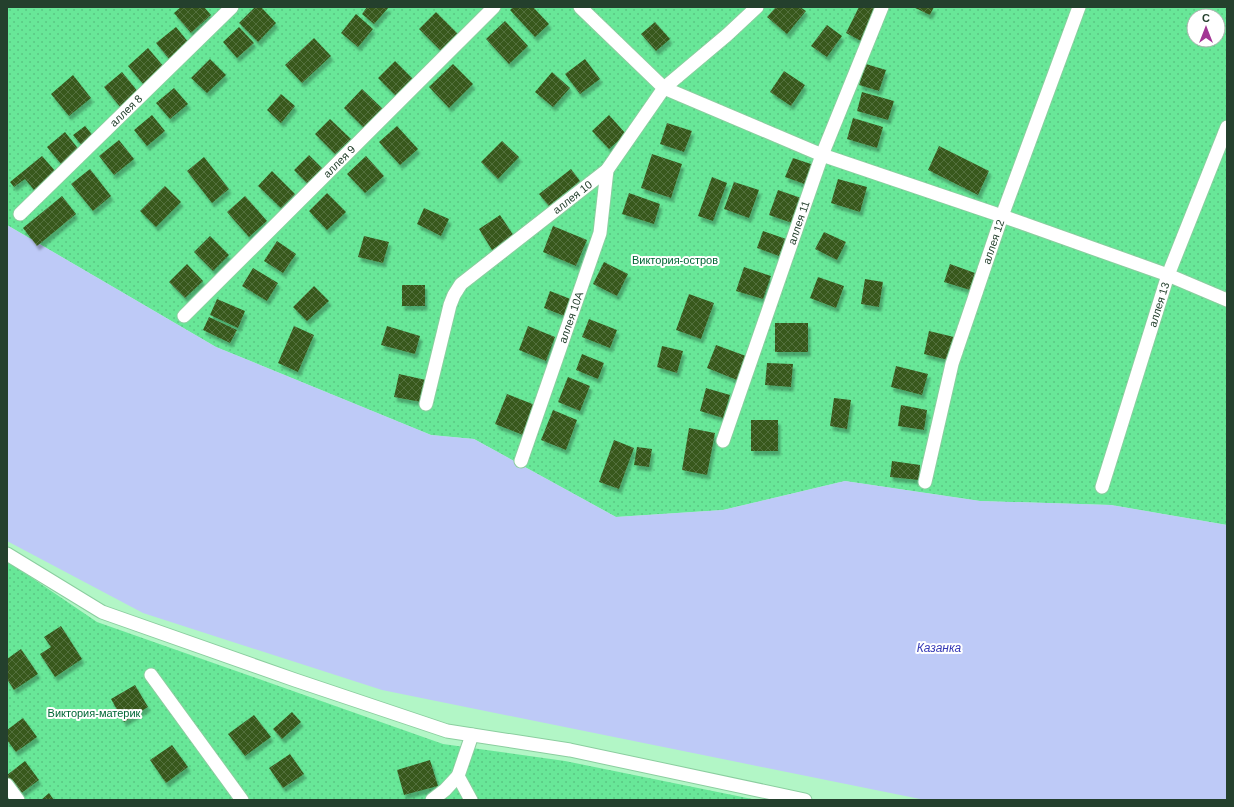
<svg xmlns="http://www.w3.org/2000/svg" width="1234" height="807" viewBox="0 0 1234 807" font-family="Arial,sans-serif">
<defs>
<pattern id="garden-dots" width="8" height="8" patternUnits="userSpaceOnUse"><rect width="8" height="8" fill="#68e798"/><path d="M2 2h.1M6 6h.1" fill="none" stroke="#5ac783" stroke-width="1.8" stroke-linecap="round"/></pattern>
<pattern id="building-cross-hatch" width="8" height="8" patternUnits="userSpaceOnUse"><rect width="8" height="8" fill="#38591e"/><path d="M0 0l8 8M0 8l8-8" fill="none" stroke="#536f3e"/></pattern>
<filter id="shadow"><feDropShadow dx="2.5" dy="4.5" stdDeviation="1" flood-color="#0004"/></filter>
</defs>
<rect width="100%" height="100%" fill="#b2f6c6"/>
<path fill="url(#garden-dots)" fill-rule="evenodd" d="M 7,7 L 1227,7 L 1227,525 L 1111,505 L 980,501 L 845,481 L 723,510 L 616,517 L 474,439 L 431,435 L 216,347 L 7,225 ZM 1194,16 L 1218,16 L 1218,40 L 1194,40 Z
M 7,561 L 97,622 L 443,744 L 565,761 L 757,800 L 7,800 Z"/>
<path fill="#becaf7" d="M 7,225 L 216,347 L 431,435 L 474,439 L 616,517 L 723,510 L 845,481 L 980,501 L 1111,505 L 1227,525 L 1227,800 L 925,800 L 382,690 L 143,613 L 7,541 Z"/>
<path fill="url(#building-cross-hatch)" filter="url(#shadow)" d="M 181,7 L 204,7 L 211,15 L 191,33 L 174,13 Z
M 255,7 L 261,7 L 276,23 L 258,42 L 239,23 Z
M 367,7 L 389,7 L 374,24 L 362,14 Z
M 513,7 L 533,7 L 549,24 L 535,37 L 510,10 Z
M 776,7 L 800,7 L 806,11 L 787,34 L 767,17 Z
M 859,7 L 879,7 L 861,41 L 846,33 Z
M 913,7 L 934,7 L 930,15 Z
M 436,12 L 459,35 L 442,52 L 419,29 Z
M 356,14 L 373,29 L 358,47 L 341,33 Z
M 505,21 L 528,46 L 509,64 L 486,39 Z
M 655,22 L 670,39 L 656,51 L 641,34 Z
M 827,25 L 842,36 L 827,57 L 811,46 Z
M 176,27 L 189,43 L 170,60 L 156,43 Z
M 239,27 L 254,43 L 237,58 L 223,42 Z
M 314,38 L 331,56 L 302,83 L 285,65 Z
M 148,48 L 164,67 L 144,85 L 128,66 Z
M 210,59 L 226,75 L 207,93 L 191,78 Z
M 585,59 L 600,79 L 580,94 L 565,74 Z
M 395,61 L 417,83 L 400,100 L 378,78 Z
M 453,64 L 473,84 L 449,108 L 429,87 Z
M 866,64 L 886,70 L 879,91 L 859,85 Z
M 784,71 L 805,85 L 791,106 L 770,92 Z
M 122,72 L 139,93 L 121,108 L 104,87 Z
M 552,72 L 570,88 L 553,107 L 535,92 Z
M 73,75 L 91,98 L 69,116 L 51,94 Z
M 174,88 L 188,104 L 170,119 L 156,103 Z
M 362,89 L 385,111 L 366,130 L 344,108 Z
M 862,92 L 894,101 L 888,120 L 857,111 Z
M 281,94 L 295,106 L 281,123 L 267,110 Z
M 152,115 L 165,131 L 147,146 L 134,130 Z
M 609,115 L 626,134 L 609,149 L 592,131 Z
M 853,118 L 883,127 L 877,148 L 847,139 Z
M 330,119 L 351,139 L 335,154 L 315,134 Z
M 667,123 L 692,131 L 684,152 L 660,144 Z
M 85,126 L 95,138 L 84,148 L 73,135 Z
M 397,126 L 418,149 L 400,165 L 379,142 Z
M 65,132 L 80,151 L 62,165 L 47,147 Z
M 119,140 L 134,159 L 114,175 L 99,156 Z
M 502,141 L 519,157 L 498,179 L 481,162 Z
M 939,146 L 989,171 L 978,195 L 928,170 Z
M 652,154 L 682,164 L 671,198 L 641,188 Z
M 309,155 L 323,169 L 308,184 L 294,170 Z
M 42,156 L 56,172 L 34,190 L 25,179 L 14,187 L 10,182 Z
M 366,156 L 384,176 L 365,193 L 347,174 Z
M 204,157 L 229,189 L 212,203 L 187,171 Z
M 793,158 L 814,165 L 807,185 L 785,177 Z
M 90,169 L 111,196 L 93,211 L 71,184 Z
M 571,169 L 580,181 L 549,206 L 539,194 Z
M 272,171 L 295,194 L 281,208 L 258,186 Z
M 712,177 L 727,183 L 713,221 L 698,216 Z
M 838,179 L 867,187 L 860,212 L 831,203 Z
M 734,182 L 759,190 L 749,218 L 724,209 Z
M 165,186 L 181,202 L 156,227 L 140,211 Z
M 778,190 L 804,199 L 795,224 L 769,215 Z
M 327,193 L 346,212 L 327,230 L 309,211 Z
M 629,193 L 660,204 L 654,224 L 622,214 Z
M 62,196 L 76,214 L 37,246 L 23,228 Z
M 245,196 L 267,221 L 249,237 L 227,212 Z
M 424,208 L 449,219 L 441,236 L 417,224 Z
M 500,215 L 514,236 L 492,250 L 479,229 Z
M 553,226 L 587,240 L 576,266 L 543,252 Z
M 763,231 L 786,239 L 779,256 L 757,248 Z
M 824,232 L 846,242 L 837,260 L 815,249 Z
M 210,236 L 229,255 L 213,271 L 194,252 Z
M 364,236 L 389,242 L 383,263 L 358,257 Z
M 277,241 L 296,254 L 283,273 L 264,261 Z
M 604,262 L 628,274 L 617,296 L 593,284 Z
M 187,264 L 203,281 L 185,298 L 169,282 Z
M 950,264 L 975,273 L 970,290 L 944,282 Z
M 744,267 L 771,276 L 763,299 L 736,291 Z
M 253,268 L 278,283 L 267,301 L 242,286 Z
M 818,277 L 844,286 L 836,308 L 810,298 Z
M 865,279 L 883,282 L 879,307 L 861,304 Z
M 402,285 L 425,285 L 425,306 L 402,306 Z
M 314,286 L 329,301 L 307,321 L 293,307 Z
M 550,291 L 573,300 L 567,317 L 544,308 Z
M 689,294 L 714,303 L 701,339 L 676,330 Z
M 217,299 L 245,311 L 238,328 L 210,315 Z
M 209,317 L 237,330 L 230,343 L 203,330 Z
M 589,319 L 617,330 L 610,348 L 582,337 Z
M 775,323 L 808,323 L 808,352 L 775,352 Z
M 294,326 L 314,335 L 298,372 L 278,363 Z
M 387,326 L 420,336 L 415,354 L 381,345 Z
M 528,326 L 555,337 L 546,361 L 519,350 Z
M 929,331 L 954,337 L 948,360 L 924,354 Z
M 716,345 L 746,356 L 737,380 L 707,368 Z
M 662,346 L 683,351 L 677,373 L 657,367 Z
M 582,354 L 604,363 L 598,379 L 576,370 Z
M 767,363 L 793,364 L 791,387 L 765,385 Z
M 896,366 L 928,374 L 922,395 L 891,387 Z
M 399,374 L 426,380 L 421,402 L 394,397 Z
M 568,377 L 590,386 L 580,411 L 558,402 Z
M 706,388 L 730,395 L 723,418 L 700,411 Z
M 507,394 L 535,405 L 523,435 L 495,424 Z
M 834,398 L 851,400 L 847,429 L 830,426 Z
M 901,405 L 927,410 L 924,430 L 898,426 Z
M 553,410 L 577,420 L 566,450 L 541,440 Z
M 751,420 L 778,420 L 778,451 L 751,451 Z
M 689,428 L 715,433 L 707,475 L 682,470 Z
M 614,440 L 634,448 L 619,489 L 599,482 Z
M 637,447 L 652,449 L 649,467 L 634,465 Z
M 892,461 L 920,465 L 919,480 L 890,477 Z
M 61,626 L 82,659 L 55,677 L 40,654 L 51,647 L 44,637 Z
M 21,649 L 38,674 L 14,690 L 7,679 L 7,659 Z
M 135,685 L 148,707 L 124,722 L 111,699 Z
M 292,712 L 301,722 L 282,739 L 273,729 Z
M 254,715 L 271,737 L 245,756 L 228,734 Z
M 23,718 L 37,737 L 16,752 L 7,740 L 7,730 Z
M 172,745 L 188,767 L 166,783 L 150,760 Z
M 290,754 L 304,774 L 283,788 L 269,768 Z
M 430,760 L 438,786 L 404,795 L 397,770 Z
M 25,761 L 39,780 L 19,795 L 7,779 L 7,775 Z
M 49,793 L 54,800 L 41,800 Z"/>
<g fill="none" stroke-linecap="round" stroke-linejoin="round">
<defs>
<g id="lane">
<path d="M 580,7 L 664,88 L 822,155 L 1002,216 L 1168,275 L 1227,300"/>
<path id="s1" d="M 20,214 L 232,7"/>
<path id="s2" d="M 184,316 L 494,7"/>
<path id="s3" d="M 426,404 L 450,305 L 454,295 L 461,284 L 607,170 L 664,88 L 727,35 L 757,7"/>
<path id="s4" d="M 723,441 L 822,155 L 882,7"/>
<path id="s5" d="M 521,461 L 600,233 L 607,170"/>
<path id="s6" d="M 925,482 L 952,364 L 1002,216 L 1079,7"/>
<path id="s7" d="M 1102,487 L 1168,275 L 1227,127"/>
<path d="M 7,554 L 102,612 L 295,680 L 447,731 L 570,750 L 805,800"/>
<path d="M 151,675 L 242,800"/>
<path d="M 458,776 L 471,800"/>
<path d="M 7,785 L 18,800"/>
<path d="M 432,800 L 445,790 L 458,776 L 472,735"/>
</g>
</defs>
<use href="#lane" stroke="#8bce9f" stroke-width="15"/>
<use href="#lane" stroke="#fff" stroke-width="13"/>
</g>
<g text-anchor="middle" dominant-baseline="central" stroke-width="4" stroke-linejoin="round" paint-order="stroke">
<g font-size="11" fill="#24402d" stroke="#fff">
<text stroke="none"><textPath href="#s1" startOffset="148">аллея 8</textPath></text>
<text stroke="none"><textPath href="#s2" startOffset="219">аллея 9</textPath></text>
<text stroke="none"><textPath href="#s3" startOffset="267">аллея 10</textPath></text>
<text stroke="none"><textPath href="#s4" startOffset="231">аллея 11</textPath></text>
<text stroke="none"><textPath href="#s6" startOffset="250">аллея 12</textPath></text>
<text stroke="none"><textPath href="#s7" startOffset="191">аллея 13</textPath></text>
<text stroke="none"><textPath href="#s5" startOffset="152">аллея 10А</textPath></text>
</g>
<g font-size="11" fill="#016736" stroke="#fff">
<text x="675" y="260">Виктория-остров</text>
<text x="94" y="713">Виктория-материк</text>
</g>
<g font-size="12" font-style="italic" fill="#3639b6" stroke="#fff">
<text x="939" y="648">Казанка</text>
</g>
</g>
<rect width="1234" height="807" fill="none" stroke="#24402d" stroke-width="16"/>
<g transform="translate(1206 28)"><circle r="19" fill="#ffffff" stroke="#a7b3ab"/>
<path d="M0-3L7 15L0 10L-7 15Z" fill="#a33594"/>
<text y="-6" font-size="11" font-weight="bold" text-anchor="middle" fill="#24402d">С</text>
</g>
</svg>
